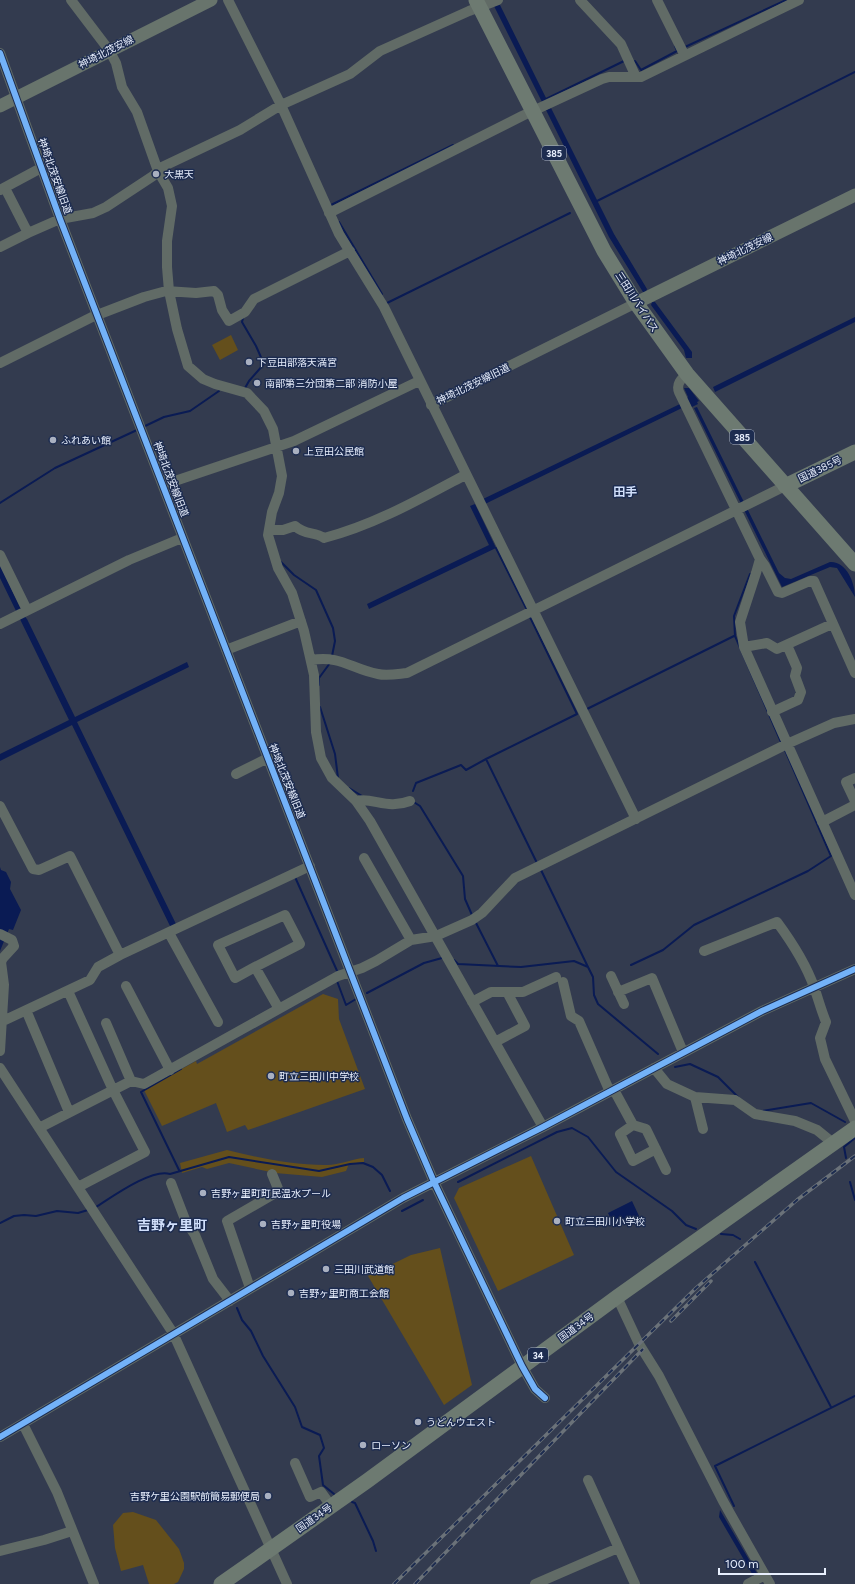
<svg xmlns="http://www.w3.org/2000/svg" width="855" height="1584" viewBox="0 0 855 1584" font-family="Figtree,'Noto Sans JP',sans-serif">
<rect width="100%" height="100%" fill="#333b4f"/>
<path fill="#644f1c" d="M 231,335 L 238,350 L 220,360 L 212,345 Z
M 323,994 L 338,999 L 339,1019 L 365,1089 L 248,1130 L 245,1125 L 227,1132 L 216,1103 L 162,1126 L 144,1090 L 196,1061 L 197,1064 Z
M 227,1150 C 259,1158 292,1165 325,1165 C 337,1166 351,1159 364,1158 L 364,1162 L 349,1164 L 346,1171 L 322,1177 L 275,1173 L 229,1163 L 207,1169 L 202,1167 L 182,1173 L 180,1163 Z
M 531,1156 L 574,1255 L 498,1291 L 454,1198 L 459,1188 Z
M 440,1248 L 472,1385 L 444,1405 L 368,1276 L 411,1255 Z
M 133,1512 L 156,1520 L 179,1549 L 184,1563 L 184,1569 L 178,1582 L 174,1584 L 149,1584 L 143,1565 L 121,1571 L 115,1548 L 113,1525 L 123,1513 Z"/>
<path fill="#0a1b54" d="M 499,3 L 548,102 L 543,104 L 494,6 Z
M 551,108 L 614,234 L 647,289 L 646,292 L 643,292 L 609,237 L 546,110 Z
M 652,302 L 655,302 L 692,352 L 692,358 L 686,358 L 684,350 L 651,305 Z
M 855,317 L 855,322 L 715,392 L 713,387 Z
M 684,388 L 689,388 L 699,401 L 697,402 L 698,404 L 690,408 L 686,399 L 688,397 Z
M 680,404 L 682,408 L 485,504 L 483,499 Z
M 697,407 L 779,573 L 785,578 L 791,579 L 830,562 C 846,561 855,582 855,597 L 837,568 L 830,567 L 782,587 L 694,408 Z
M 475,504 L 496,548 L 369,609 L 367,604 L 489,545 L 470,506 Z
M 0,564 C 5,574 22,614 27,619 L 75,717 L 187,662 L 189,667 L 77,722 L 177,926 L 171,928 L 72,725 L 0,761 L 0,754 L 69,720 L 0,578 Z
M 0,867 L 1,870 L 6,872 L 11,882 L 10,889 L 21,910 L 13,930 L 9,929 L 0,951 Z
M 632,1201 L 639,1216 L 615,1227 L 608,1213 Z
M 720,1510 L 758,1575 L 754,1577 L 719,1517 Z"/>
<g fill="none" stroke-linecap="round" stroke-linejoin="round">
<path stroke="#0a1b54" stroke-width="2" d="M 685,47 L 786,0
M 635,61 L 641,70 L 677,51 L 675,46
M 546,99 L 624,61
M 597,201 L 855,72
M 329,206 L 453,145
M 339,222 L 382,294
M 387,303 L 570,213
M 243,318 L 242,322 L 256,346 L 264,364 L 249,381 L 245,388
M 143,427 L 164,417 L 190,411 L 219,391
M 0,503 L 55,468 L 137,430
M 496,548 L 526,608
M 281,562 L 294,575 L 316,590 L 333,628 L 335,641 L 332,656
M 750,574 L 734,616 L 735,636 L 781,742
M 530,617 L 577,714 L 486,759 L 537,863
M 319,685 L 319,678 L 330,663
M 320,707 L 335,754 L 338,778
M 587,709 L 734,636
M 349,788 L 362,796
M 413,791 L 416,783 L 461,765 L 466,770 L 486,759
M 412,801 L 420,806 L 463,876 L 465,899 L 472,915
M 541,870 L 588,967
M 295,877 L 338,973
M 475,921 L 498,966
M 454,960 L 458,964 L 521,967 L 574,961 L 588,967 L 593,977 L 594,995 L 598,1004 L 658,1054
M 631,965 L 663,950 L 694,925 L 808,871 L 831,856 L 785,750
M 337,981 L 346,1005 L 356,999
M 367,993 L 424,963 L 442,958
M 675,1067 L 690,1064 L 718,1077 L 738,1097
M 762,1111 L 811,1103 L 845,1122
M 846,1158 L 844,1147 L 855,1138
M 179,1170 L 141,1092 L 181,1069
M 458,1182 L 557,1132 L 572,1128 L 588,1137 L 616,1172 L 672,1211 L 686,1225 L 696,1229
M 850,1182 L 855,1200
M 96,1207 C 112,1197 152,1168 170,1174 L 229,1157 L 319,1171 L 350,1164 L 363,1163 L 373,1167 L 382,1175 L 390,1191
M 402,1211 L 423,1200
M 0,1223 L 14,1216 L 24,1215 L 36,1216 L 57,1211 L 78,1213 L 88,1210
M 721,1234 L 733,1235 L 740,1239
M 755,1262 L 831,1407
M 237,1308 L 242,1320 L 251,1331 L 263,1356 L 295,1407 L 302,1427 L 320,1435 L 324,1448 L 319,1456 L 323,1485 L 334,1494
M 352,1502 L 355,1503 L 373,1541 L 376,1551
M 734,1506 L 715,1466 L 855,1396"/>
<path stroke="#616b66" stroke-width="10" d="M 71,0 L 109,50 L 116,63 L 122,87 L 137,112 L 158,171 L 168,188 L 172,206 L 167,241 L 167,267 L 169,291 L 177,329 L 188,366 L 203,379 L 215,384 L 247,393 L 264,411 L 273,429 L 282,476 L 279,493 L 272,512 L 268,535 L 278,568 L 292,593 L 304,631 L 314,675 L 316,732 L 321,758 L 332,778 L 356,801 L 370,821 L 543,1127
M 228,0 L 281,105 L 339,234 L 384,307 L 636,819
M 580,0 L 621,44 L 636,77
M 657,0 L 684,54
M 0,53 L 60,219 L 407,1119 L 434,1182 L 522,1366 L 535,1389 L 545,1398
M 0,190 L 41,168
M 329,213 L 522,116 L 602,79 L 609,77 L 641,77 L 799,0
M 28,233 L 60,219 L 93,213 L 106,207 L 153,176 L 162,167 L 240,130 L 281,105 L 350,74 L 380,51 L 469,11 L 498,0
M 0,247 L 28,233 L 5,188
M 0,363 L 92,317 L 144,297 L 166,291 L 196,293 L 214,291 L 218,295 L 222,310 L 229,321 L 245,312 L 254,299 L 350,251
M 687,374 C 681,379 676,384 679,392 L 760,559 L 765,566 L 778,592 L 782,593 L 810,581 L 814,581 L 855,673
M 431,405 L 636,303
M 163,485 L 294,441 L 419,381
M 269,530 L 283,530 L 295,526 C 306,536 314,531 324,538 C 374,525 420,499 465,475
M 0,555 L 27,610
M 760,559 L 756,573 L 740,622 L 744,647 L 855,895
M 0,624 L 129,560 L 182,538
M 744,647 L 767,643 L 777,649 L 832,624
M 226,650 L 301,621
M 311,660 C 341,655 351,669 378,674 C 387,676 397,674 407,673 L 785,486
M 772,712 L 798,700 L 801,692 L 795,676 L 797,668 L 787,645
M 236,774 L 268,758
M 855,778 L 846,782 L 855,801
M 356,801 C 373,797 387,810 410,801
M 0,806 L 33,869 L 39,870 L 70,856 L 120,955
M 822,822 L 855,805
M 364,858 L 411,940
M 169,933 L 218,1022
M 0,934 L 12,940 L 14,946 L 3,958 L 1,962 L 4,985 L 0,1051
M 704,951 L 777,922 C 791,941 806,964 814,987 C 818,998 821,1010 826,1022 L 820,1038 L 825,1059 L 855,1121
M 255,967 L 300,944 L 285,915 L 218,945 L 235,978 L 255,967 L 279,1009
M 611,976 L 624,1004
M 563,982 L 571,1016 L 579,1021 L 610,1092
M 126,986 L 170,1070
M 68,991 L 113,1090 L 145,1152 L 78,1187
M 618,992 L 652,978 L 683,1052
M 472,1002 L 491,992 L 523,992 L 556,977
M 26,1010 L 69,1112
M 3,1021 L 90,980 L 98,967 L 120,955 L 310,866
M 106,1023 L 131,1081
M 495,1042 L 525,1026 L 507,992
M 0,1068 L 173,1333 L 287,1584
M 654,1068 L 667,1084 L 695,1097 L 703,1129
M 614,1090 L 633,1125 L 646,1129 L 666,1170
M 695,1097 L 735,1100 L 755,1114 L 795,1121 L 817,1130 L 833,1143
M 633,1125 L 620,1134 L 633,1161 L 656,1149
M 39,1128 L 131,1081 L 144,1084 L 338,976 L 362,968 L 376,961 L 411,940 L 436,936 L 472,920 L 482,913 L 515,878 L 787,744 L 834,723 L 855,719
M 171,1183 L 186,1222 L 195,1235 L 213,1279 L 230,1301
M 250,1288 L 227,1221 L 279,1191 L 272,1174
M 617,1297 L 639,1344 L 659,1376 L 723,1501 L 770,1584
M 23,1424 L 57,1492 L 94,1584
M 0,1437 L 403,1198 L 543,1127 L 762,1011 L 855,969
M 295,1463 L 310,1497 L 321,1492 L 331,1506
M 588,1480 L 635,1584
M 0,1551 L 44,1540 L 72,1531
M 535,1584 L 618,1548
M 748,1584 L 765,1575"/>
<path stroke="#68746c" stroke-width="13" d="M 0,106 L 211,0
M 636,303 L 855,195"/>
<path stroke="#6d7a71" stroke-width="15" d="M 476,0 L 604,251 L 636,303 L 687,374 L 855,564
M 785,486 L 855,452
M 221,1584 L 367,1481 L 617,1297 L 855,1128"/>
<defs>
<path id="rail" d="M 671,1321 L 711,1281
M 394,1584 L 696,1288 L 797,1200 L 855,1156
M 415,1584 L 643,1349"/>
</defs>
<use href="#rail" stroke="#6b7279" stroke-width="3.5"/>
<use href="#rail" stroke="#1d2c50" stroke-width="2" stroke-dasharray="6" stroke-linecap="butt"/>
<defs>
<path id="cycleway" d="M 0,53 L 60,219 L 407,1119 L 434,1182 L 522,1366 L 535,1389 L 545,1398
M 0,1437 L 403,1198 L 543,1127 L 762,1011 L 855,969"/>
</defs>
<use href="#cycleway" stroke="#1d2c50" stroke-width="8"/>
<use href="#cycleway" stroke="#73b2f8" stroke-width="6"/>
</g>
<g fill="#a9b0c0" stroke="#1d2c50" stroke-width="1.5">
<circle cx="156" cy="174" r="4"/>
<circle cx="249" cy="362" r="4"/>
<circle cx="257" cy="383" r="4"/>
<circle cx="53" cy="440" r="4"/>
<circle cx="296" cy="451" r="4"/>
<circle cx="271" cy="1076" r="4"/>
<circle cx="203" cy="1193" r="4"/>
<circle cx="557" cy="1221" r="4"/>
<circle cx="263" cy="1224" r="4"/>
<circle cx="326" cy="1269" r="4"/>
<circle cx="291" cy="1293" r="4"/>
<circle cx="418" cy="1422" r="4"/>
<circle cx="363" cy="1445" r="4"/>
<circle cx="268" cy="1496" r="4"/>
</g>
<g text-anchor="middle" dominant-baseline="central" stroke-width="3" stroke-linejoin="round" paint-order="stroke">
<g fill="#1d2c50" stroke="#abb4c9" stroke-width="1">
<rect x="542" y="146" width="24" height="14" rx="3"/>
<rect x="730" y="430" width="24" height="14" rx="3"/>
<rect x="528" y="1348" width="20" height="14" rx="3"/>
</g>
<g font-size="9" font-weight="bold" fill="#e8effd">
<text x="554" y="153">385</text>
<text x="742" y="437">385</text>
<text x="538" y="1355">34</text>
</g>
<g font-size="10" fill="#e8effd" stroke="#1d2c50">
<text transform="translate(106 52) rotate(-27)">神埼北茂安線</text>
<text transform="translate(55 176) rotate(70)">神埼北茂安線旧道</text>
<text transform="translate(745 249) rotate(-26)">神埼北茂安線</text>
<text transform="translate(637 302) rotate(57)">三田川バイパス</text>
<text transform="translate(473 384) rotate(-26)">神埼北茂安線旧道</text>
<text transform="translate(820 469) rotate(-26)">国道385号</text>
<text transform="translate(171 479) rotate(69)">神埼北茂安線旧道</text>
<text transform="translate(287 781) rotate(68)">神埼北茂安線旧道</text>
<text transform="translate(576 1327) rotate(-36)">国道34号</text>
<text transform="translate(314 1518) rotate(-35)">国道34号</text>
</g>
<g font-size="10" fill="#e8effd" stroke="#1d2c50" text-anchor="start">
<text x="164" y="174">大黒天</text>
<text x="257" y="362">下豆田部落天満宮</text>
<text x="265" y="383">南部第三分団第二部 消防小屋</text>
<text x="61" y="440">ふれあい館</text>
<text x="304" y="451">上豆田公民館</text>
<text x="279" y="1076">町立三田川中学校</text>
<text x="211" y="1193">吉野ヶ里町町民温水プール</text>
<text x="565" y="1221">町立三田川小学校</text>
<text x="271" y="1224">吉野ヶ里町役場</text>
<text x="334" y="1269">三田川武道館</text>
<text x="299" y="1293">吉野ヶ里町商工会館</text>
<text x="426" y="1422">うどんウエスト</text>
<text x="371" y="1445">ローソン</text>
<text x="260" y="1496" text-anchor="end">吉野ケ里公園駅前簡易郵便局</text>
</g>
<g font-size="12" font-weight="bold" fill="#d1dffb" stroke="#1d2c50">
<text x="625" y="492">田手</text>
</g>
<g font-size="14" font-weight="bold" fill="#d1dffb" stroke="#1d2c50">
<text x="172" y="1225">吉野ヶ里町</text>
</g>
</g>
<path d="M719 1568v6h106v-6" fill="none" stroke="#e8effd" stroke-width="2"/>
<text x="725" y="1568" font-size="12" fill="#e8effd" stroke="#1d2c50" stroke-width="3" paint-order="stroke">100 m</text>
</svg>
